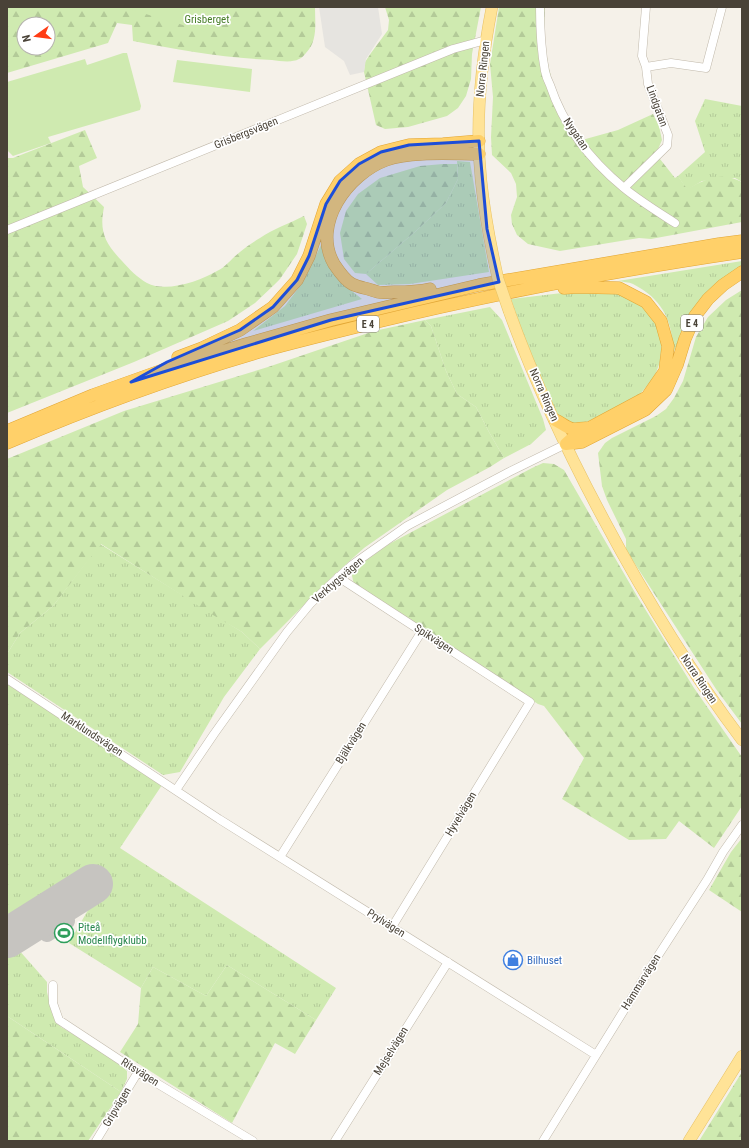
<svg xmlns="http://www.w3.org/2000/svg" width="749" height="1148" viewBox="0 0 749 1148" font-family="'Roboto Condensed',sans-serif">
<defs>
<pattern id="grass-tufts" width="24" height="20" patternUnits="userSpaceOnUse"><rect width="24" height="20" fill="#cfeab0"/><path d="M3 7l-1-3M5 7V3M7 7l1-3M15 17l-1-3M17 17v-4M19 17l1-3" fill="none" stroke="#b3ca98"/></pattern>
<pattern id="forest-firs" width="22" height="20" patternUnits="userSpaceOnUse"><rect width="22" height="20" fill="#cfeab0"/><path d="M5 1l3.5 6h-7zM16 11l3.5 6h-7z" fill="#b3ca98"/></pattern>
</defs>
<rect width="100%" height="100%" fill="#f5f1e9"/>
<path fill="url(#grass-tufts)" d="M 705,99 L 742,106 L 742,182 L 735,178 L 702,181 L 687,190 L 678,176 L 705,152 L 695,121 Z
M 457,161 L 470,162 L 489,272 L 410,284 L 378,285 L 366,274 L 416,231 L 446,203 L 458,179 Z
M 321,245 L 325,260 L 343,284 L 362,299 L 253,331 L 285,306 L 303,282 Z
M 742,261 L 742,267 L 681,335 L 672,356 C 675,324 663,299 633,284 C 629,282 623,282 618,281 Z
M 586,291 L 625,294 L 644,308 L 655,321 L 662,342 L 660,362 L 654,378 L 640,394 L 613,410 L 584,423 L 571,424 L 564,422 L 555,411 L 523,334 L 511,299 L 562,293 Z
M 490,307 L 502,320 L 543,419 L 546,430 L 531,444 L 504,458 L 489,432 L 476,407 L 457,394 L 446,371 L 431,326 L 425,320 Z
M 100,544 L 242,632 L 260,649 L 224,697 L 180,772 L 163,775 L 7,672 L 7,654 L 20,633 L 53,606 Z
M 7,684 L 162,785 L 120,848 L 336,988 L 316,1020 L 227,965 L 206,996 L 153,967 L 141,988 L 69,943 L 103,884 L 86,875 L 7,927 Z
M 7,944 L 18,949 L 47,982 L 47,992 L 52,1013 L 61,1027 L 113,1058 L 127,1071 L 127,1079 L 121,1092 L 7,1016 Z"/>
<path fill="url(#forest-firs)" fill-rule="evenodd" d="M 7,7 L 315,7 C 315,23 318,41 306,53 C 304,55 302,58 299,59 C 292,63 280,61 272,60 C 225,58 179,50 133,41 L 132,25 L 117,23 L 108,43 L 7,73 ZM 24,24 L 48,24 L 48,48 L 24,48 Z
M 385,7 L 481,7 L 472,54 L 471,79 L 466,96 L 458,108 L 447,116 L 408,127 L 385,129 L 376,125 L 364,72 L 365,62 L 371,53 L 388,30 L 389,20 Z
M 499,7 L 545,7 L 544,37 L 548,64 L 552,81 L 562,107 L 582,140 L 618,130 L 653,114 L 659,126 L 662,140 L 656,154 L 675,178 L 678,176 L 687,189 C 706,179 721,171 742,182 L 742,222 L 651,239 L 639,238 L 560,251 L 528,244 L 517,235 L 512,224 L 511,215 L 517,197 L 516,184 L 511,173 L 492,155 L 491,137 L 493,97 L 490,64 Z
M 85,130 L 97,158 L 79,166 L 83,187 L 104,207 C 99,232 105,243 122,261 C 129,269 138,278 147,283 C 166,293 200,281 217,271 C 226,267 232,258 240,252 C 246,247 253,242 260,238 C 273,229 290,223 304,216 L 307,224 L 297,254 L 280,279 L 274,285 L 255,303 L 228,321 L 134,362 L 7,413 L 7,158 L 13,158 Z
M 443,164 L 457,164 L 458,179 L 446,203 L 416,231 L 366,274 L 355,273 L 344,259 L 340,233 L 346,211 L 358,194 L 380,178 L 420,166 Z
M 742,290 L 742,724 L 716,689 L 626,550 L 626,539 L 607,500 L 602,486 L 598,453 L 605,443 L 612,438 L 656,416 L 666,409 L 674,398 L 683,381 L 696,337 L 708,317 L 726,300 Z
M 425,320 L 431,326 L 446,371 L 457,394 L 476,407 L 489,432 L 504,458 L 490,467 L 447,490 L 364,548 L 333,576 L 260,649 L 242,632 L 213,615 L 101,544 L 53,606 L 20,633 L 7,654 L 7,459 L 124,411 L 268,367 L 374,331 Z
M 543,463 L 554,464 L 564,470 L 637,596 L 694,688 L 742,757 L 742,806 L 714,848 L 679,821 L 666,839 L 629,840 L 562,799 L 584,758 L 544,706 L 538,704 L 354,585 L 351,571 L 389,544 L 532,468 Z
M 742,838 L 742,912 L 709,890 L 731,852 Z
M 227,965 L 316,1020 L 295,1054 L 275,1043 L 232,1123 L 120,1052 L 138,1024 L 141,988 L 153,967 L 206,996 Z
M 7,1016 L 121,1092 L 88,1141 L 7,1141 Z
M 742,1072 L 742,1141 L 699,1141 Z"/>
<path fill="#cfeab0" d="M 122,7 L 232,7 L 227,15 L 210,33 Z
M 123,53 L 127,53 L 141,106 L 140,110 L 48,137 L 51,143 L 13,156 L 7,150 L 7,82 L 85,59 L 87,65 Z
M 177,60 L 252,69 L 250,92 L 173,82 Z"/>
<path fill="#e6e4e0" d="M 319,7 L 378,7 L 382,34 L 366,59 L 364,72 L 350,75 L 344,61 L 325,47 Z"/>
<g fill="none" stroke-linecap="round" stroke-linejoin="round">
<path stroke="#c6c4c0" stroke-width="16" d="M 47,913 L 56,928
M 47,934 L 67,921"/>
<path stroke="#c6c4c0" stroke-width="40" d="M 7,938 L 93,884"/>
<defs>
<path id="minor" d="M 540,7 C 540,28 541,50 545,71 C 546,76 548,81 550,85 C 564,127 590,160 624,188 C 640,201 658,212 675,223
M 646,67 L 671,63 L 706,68 L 722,7
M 624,188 L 667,146 L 668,135 L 648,84 L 646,67 L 642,56 L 646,7
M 7,230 L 453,49 L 486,40
M 338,577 L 530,702 L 392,927
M 7,679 L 219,819 L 596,1055
M 176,790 L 214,734 L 287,632 L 311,603 L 330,585 L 352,565 L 407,526 L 509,472 L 566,444
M 280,857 L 422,631
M 53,985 L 53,1003 L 59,1020 L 138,1072 L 253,1141
M 96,1141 L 138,1072
M 335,1141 L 448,962
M 543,1141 L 652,965 L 707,880 L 723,852 L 742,825"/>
<path id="major" d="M 492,7 C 481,63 475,123 481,180 C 484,209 489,237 495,265
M 509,311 C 535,383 568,453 604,520 C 645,597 690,671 742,740
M 689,1141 L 742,1056"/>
<path id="highway" d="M 564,288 L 577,287 L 619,288 L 646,302 L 661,321 L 668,346 L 665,371 L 647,397 L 576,435 L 566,444
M 430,289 C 418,292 406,292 394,292 C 389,292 383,293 378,292 C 374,291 369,289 364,288 C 360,287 356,286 352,284 C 346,281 338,270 334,264 C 311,224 348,174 386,160 C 411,151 452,154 479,154
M 178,357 L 202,348 L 240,330 L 273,307 L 297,280 L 309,256 L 326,204 L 340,181 L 359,164 L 381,152 L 409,145 L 443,144 L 479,141
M 555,420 C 561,422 566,428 573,429 C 578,429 582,428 586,428
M 7,431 L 93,395 L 163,370 L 246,344 L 331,320 L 479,285 L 719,244 L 742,241
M 7,443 C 89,408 173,377 259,352 C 299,341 340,331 381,321 C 500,292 621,270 742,252
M 566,444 L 582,442 L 645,410 L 666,390 L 677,365 L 685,339 L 695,316 L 708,299 L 723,285 L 742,272"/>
</defs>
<use href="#minor" stroke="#c1b9ab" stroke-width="9"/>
<use href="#major" stroke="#e8c264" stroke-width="12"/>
<use href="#highway" stroke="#e2a635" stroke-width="13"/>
<use href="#minor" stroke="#fff" stroke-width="8"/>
<use href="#major" stroke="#ffe397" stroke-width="11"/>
<use href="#highway" stroke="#ffd069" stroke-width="12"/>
<defs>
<path id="major-bridge" d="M 495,265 L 498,279 L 509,311"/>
</defs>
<use href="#major-bridge" stroke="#e8c264" stroke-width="12" stroke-linecap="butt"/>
<use href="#major-bridge" stroke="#ffe397" stroke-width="11"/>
</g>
<path fill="#1d4ed8" fill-opacity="0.2" stroke="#1d4ed8" stroke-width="3" stroke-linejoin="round" d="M 479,141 L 487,229 L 499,282 L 331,320 L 131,382 L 167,362 L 240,330 L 273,307 L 297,280 L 309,256 L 326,204 L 340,181 L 359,164 L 381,152 L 409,145 Z"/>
<defs>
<symbol id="stadium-ring" viewBox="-11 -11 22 22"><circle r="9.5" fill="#fff" stroke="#2e9e5b" stroke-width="1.5"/><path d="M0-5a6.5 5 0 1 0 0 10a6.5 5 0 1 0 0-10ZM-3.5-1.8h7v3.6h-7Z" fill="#2e9e5b"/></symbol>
<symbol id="shop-ring" viewBox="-11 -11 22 22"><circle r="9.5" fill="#fff" stroke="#3f7fe0" stroke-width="1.5"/><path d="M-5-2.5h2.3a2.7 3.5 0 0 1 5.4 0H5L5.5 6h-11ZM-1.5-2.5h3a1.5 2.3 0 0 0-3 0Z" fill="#3f7fe0"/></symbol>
</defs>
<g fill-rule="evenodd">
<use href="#stadium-ring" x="53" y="922" width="22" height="22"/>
<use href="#shop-ring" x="502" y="949" width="22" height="22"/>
</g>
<g text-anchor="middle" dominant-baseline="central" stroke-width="3.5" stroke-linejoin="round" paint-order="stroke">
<g fill="#fff" stroke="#807b73" stroke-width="1">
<rect x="681" y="315" width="22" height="16" rx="3"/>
<rect x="357" y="316" width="22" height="16" rx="3"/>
</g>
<g font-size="10" font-weight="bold" fill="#494237">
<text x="692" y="323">E 4</text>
<text x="368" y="324">E 4</text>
</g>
<g font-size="11" fill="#467d27" stroke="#fff">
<text x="207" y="19">Grisberget</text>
</g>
<g font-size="11" fill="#494237" stroke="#fff">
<text transform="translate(483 69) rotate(-84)">Norra Ringen</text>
<text transform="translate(657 106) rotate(70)">Lindgatan</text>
<text transform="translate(246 133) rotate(-22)">Grisbergsvägen</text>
<text transform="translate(576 134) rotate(56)">Nygatan</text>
<text transform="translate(544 395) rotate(66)">Norra Ringen</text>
<text transform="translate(338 580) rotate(-41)">Verktygsvägen</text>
<text transform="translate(434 639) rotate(33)">Spikvägen</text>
<text transform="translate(699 679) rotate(56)">Norra Ringen</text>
<text transform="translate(92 734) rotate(33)">Marklundsvägen</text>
<text transform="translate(351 743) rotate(-58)">Bjälkvägen</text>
<text transform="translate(461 814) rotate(-59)">Hyvelvägen</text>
<text transform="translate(386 923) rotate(32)">Prylvägen</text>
<text transform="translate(641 982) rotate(-58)">Hammarvägen</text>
<text transform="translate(391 1051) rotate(-58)">Mejselvägen</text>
<text transform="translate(140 1072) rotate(32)">Ritsvägen</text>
<text transform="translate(117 1107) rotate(-59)">Gripvägen</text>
</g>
<g font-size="11" fill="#27864d" stroke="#fff" text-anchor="start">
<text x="78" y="927">Piteå<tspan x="78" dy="13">Modellflygklubb</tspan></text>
</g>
<g font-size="11" fill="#366cbe" stroke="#fff" text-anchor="start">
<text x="527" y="960">Bilhuset</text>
</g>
</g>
<rect width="749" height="1148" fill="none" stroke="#494237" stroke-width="16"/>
<g transform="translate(36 36) rotate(256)"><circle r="19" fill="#ffffff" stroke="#b6b3af"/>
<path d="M0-3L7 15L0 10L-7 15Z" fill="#ff3d15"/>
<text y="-6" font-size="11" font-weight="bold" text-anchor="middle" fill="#494237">N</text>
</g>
</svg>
